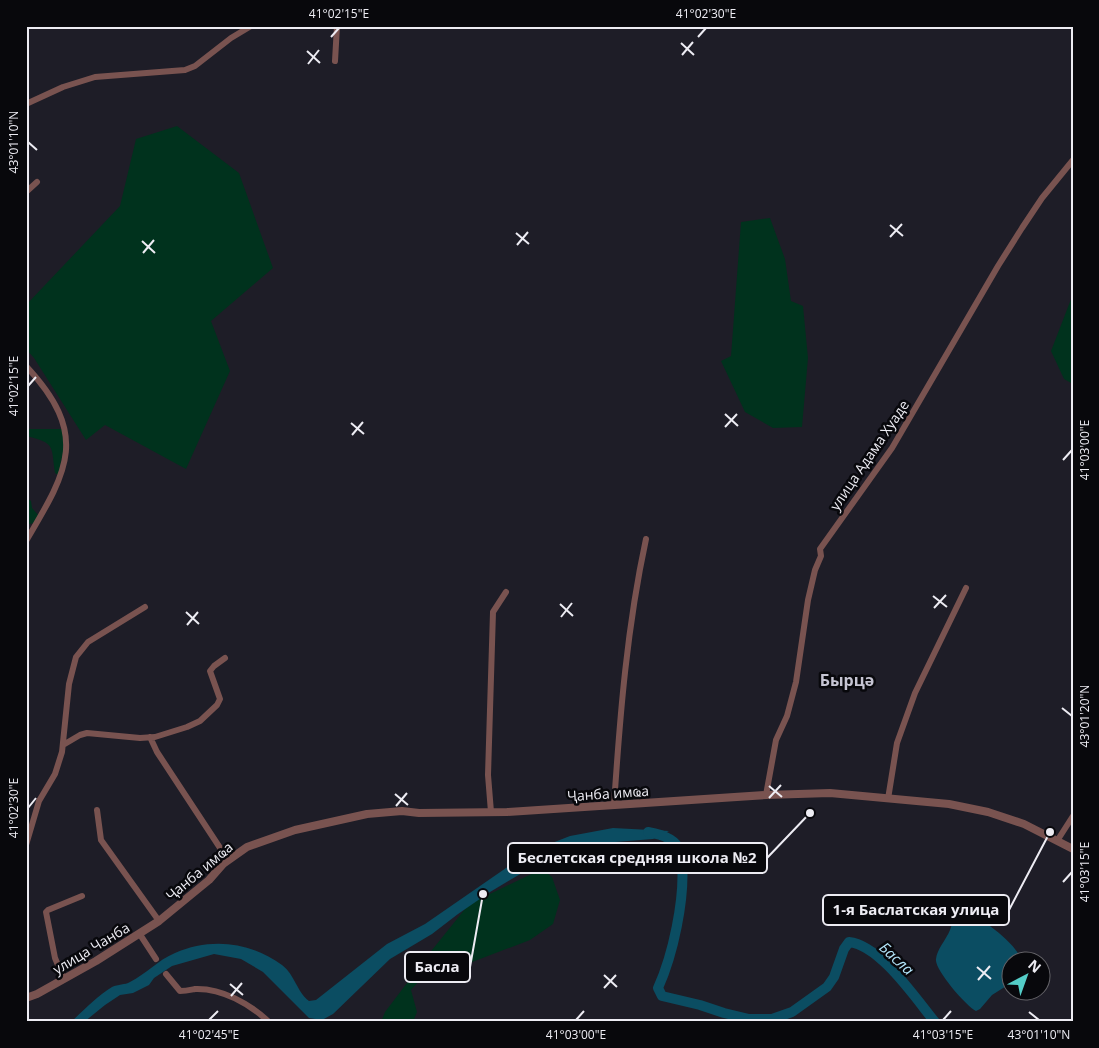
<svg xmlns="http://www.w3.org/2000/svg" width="1099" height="1048" viewBox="0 0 1099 1048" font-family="'Open Sans',sans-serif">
<rect width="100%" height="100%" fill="#1e1d27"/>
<path fill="#00321d" d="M 177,126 L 239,173 L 273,268 L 211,321 L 230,371 L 186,469 L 105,425 L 86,440 L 34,358 L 26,349 L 26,305 L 120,206 L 136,139 Z
M 770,218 L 785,259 L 791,301 L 803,306 L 808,358 L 802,427 L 773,428 L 745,412 L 721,361 L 731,356 L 741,222 Z
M 1073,294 L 1073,384 L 1064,379 L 1051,351 Z
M 26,429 L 63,429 L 65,444 L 58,475 L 55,473 C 51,446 56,443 26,436 Z
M 26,497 L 31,501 L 32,508 L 39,516 L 35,523 L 29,524 L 26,523 Z
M 542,869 L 552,877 L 560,900 L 553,924 L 530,940 L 467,964 L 438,960 L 411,990 L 417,1012 L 413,1022 L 381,1022 L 385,1012 L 432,950 L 469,904 Z"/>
<path fill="#0b4d62" d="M 613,828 L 669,831 L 653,839 L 603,843 L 559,851 L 490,892 L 458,914 L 432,934 L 390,959 L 333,1014 L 322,1020 L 309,1018 L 263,972 L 241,959 L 214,954 L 172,966 L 154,978 L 149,985 L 133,993 L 120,995 L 105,1005 L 84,1022 L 71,1022 C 84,1010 97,996 112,987 C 118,984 125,985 130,982 C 146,974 158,960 175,953 C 211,937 251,942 282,965 C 295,975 297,992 309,1001 L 316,1000 L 387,944 L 425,924 L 529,852 L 570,836 Z
M 960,910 C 976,913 1018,944 1021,960 L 1012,960 L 1011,983 L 992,995 L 980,1009 L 976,1011 C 966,1006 934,969 936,959 C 937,949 946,940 950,930 C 953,923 953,915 960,910 Z"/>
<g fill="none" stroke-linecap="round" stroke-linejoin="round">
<path stroke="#0b4d62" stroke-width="10" d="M 648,832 C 660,834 676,839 680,851 C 682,854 681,859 682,863 C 685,899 673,955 658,988 L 662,996 L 700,1005 L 724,1013 L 749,1019 L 772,1019 L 792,1012 L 827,987 L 834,977 L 844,949 L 849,942 C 880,945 916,999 935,1022"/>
<path stroke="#795350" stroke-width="6" d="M 335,61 L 337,26
M 26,104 L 63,87 L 95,77 L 185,70 L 195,66 L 231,38 L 251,26
M 26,192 L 37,182
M 26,366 C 90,435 68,470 26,541
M 150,737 L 157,752 L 228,860
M 63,745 L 80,735 L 87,733 L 140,738 L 155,737 L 187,727 L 200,721 L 217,705 L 220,699 L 210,671 L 214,666 L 225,658
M 766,795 L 776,740 L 787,716 L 796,682 L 808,600 L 815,570 L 821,556 L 820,549 L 892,448 L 998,266 L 1022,228 L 1042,198 L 1073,160
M 888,799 L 897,743 L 915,693 L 966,588
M 614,805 C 620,715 627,627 646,539
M 97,810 L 101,840 L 159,921
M 491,812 L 488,775 L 493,612 L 506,592
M 1057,841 L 1073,816
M 26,845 L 39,801 L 55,774 L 62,752 L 69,684 L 76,657 L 88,642 L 145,607
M 139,933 L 156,959
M 166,974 L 180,991 C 186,991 190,990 195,989 C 222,988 250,1004 269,1022
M 64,979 L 55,958 L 46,912 L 48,910 L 82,896"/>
<path stroke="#795350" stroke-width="8" d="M 26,998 L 37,994 L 96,961 L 159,921 L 209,880 L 223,864 L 247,847 L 295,830 L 367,814 L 402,811 L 419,813 L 507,812 L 766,795 L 830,793 L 949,804 L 988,812 L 1024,824 L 1073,849"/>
</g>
<path fill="none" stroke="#edecf3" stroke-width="2" d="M 331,37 L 339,28M 698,37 L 706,28M 681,43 L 694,55M 307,51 L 320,63M 682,55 L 693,42M 308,64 L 319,50M 28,142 L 37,150M 890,225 L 903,236M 516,233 L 529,244M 890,237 L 902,224M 142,241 L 155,253M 517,245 L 528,232M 143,253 L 154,240M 28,386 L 36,377M 725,414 L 738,426M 351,423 L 364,434M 725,427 L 737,414M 352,435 L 363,422M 1063,460 L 1072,450M 933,596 L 947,607M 560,604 L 573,616M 934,608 L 946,595M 186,612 L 199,624M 561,617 L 572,603M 187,625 L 198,612M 1062,708 L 1072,716M 769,786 L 782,797M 395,794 L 408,805M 769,798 L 781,785M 396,806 L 407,793M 28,808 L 36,798M 1063,882 L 1072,872M 977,967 L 991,979M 604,975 L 617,987M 978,980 L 990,966M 230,984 L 243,995M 604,988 L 616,975M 231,996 L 242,983M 1029,1012 L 1039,1020M 209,1020 L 218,1011M 576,1020 L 584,1011M 943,1020 L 951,1011"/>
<g text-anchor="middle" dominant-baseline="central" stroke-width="5" stroke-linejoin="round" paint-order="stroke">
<g font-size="14" fill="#edecf3" stroke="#08080c">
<text transform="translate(869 455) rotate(-56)">улица Адама Хуаде</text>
<text transform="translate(608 793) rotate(-4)">Ҷанба имҩа</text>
<text transform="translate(199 871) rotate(-40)">Ҷанба имҩа</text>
<text transform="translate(91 948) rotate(-31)">улица Чанба</text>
</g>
<g font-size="15" font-style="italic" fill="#b3e5fa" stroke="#08080c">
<text transform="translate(897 958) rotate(43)">Басла</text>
</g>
<g font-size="16" font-weight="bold" fill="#c6c5d3" stroke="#08080c">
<text x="847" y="680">Бырцә</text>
</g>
</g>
<path fill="none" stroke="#edecf3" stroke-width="2" d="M810 813L767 858M1050 832L1009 910M483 894L470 967"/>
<g fill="#edecf3" stroke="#08080c" stroke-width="2">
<circle cx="810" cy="813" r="5"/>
<circle cx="1050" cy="832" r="5"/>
<circle cx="483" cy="894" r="5"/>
</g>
<g fill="#08080c" stroke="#edecf3" stroke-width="2">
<rect x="508" y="843" width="259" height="30" rx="5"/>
<rect x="823" y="895" width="186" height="30" rx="5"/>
<rect x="405" y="952" width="65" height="30" rx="5"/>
</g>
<g font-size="15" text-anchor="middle" font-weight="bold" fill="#edecf3">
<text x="637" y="863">Беслетская средняя школа №2</text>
<text x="916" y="915">1-я Баслатская улица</text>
<text x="437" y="972">Басла</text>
</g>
<rect width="1099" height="1048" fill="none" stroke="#08080c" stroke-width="55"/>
<g transform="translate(1026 976) rotate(41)"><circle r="24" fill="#08080c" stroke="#646368"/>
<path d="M0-4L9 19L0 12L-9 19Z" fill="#54cdc8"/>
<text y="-8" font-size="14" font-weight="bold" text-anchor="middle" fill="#edecf3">N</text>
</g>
<rect x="28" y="28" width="1044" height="992" fill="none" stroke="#edecf3" stroke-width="2"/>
<g font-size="12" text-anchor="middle" fill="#edecf3">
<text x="339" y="18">41°02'15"E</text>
<text x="706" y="18">41°02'30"E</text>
<text transform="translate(14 142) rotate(-90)" y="4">43°01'10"N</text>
<text transform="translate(14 386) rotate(-90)" y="4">41°02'15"E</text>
<text transform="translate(1085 450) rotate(-90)" y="4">41°03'00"E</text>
<text transform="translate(1085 716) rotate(-90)" y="4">43°01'20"N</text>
<text transform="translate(14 808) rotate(-90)" y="4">41°02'30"E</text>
<text transform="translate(1085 872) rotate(-90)" y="4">41°03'15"E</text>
<text x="209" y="1039">41°02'45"E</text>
<text x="576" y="1039">41°03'00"E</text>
<text x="943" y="1039">41°03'15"E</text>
<text x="1039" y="1039">43°01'10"N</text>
</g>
</svg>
